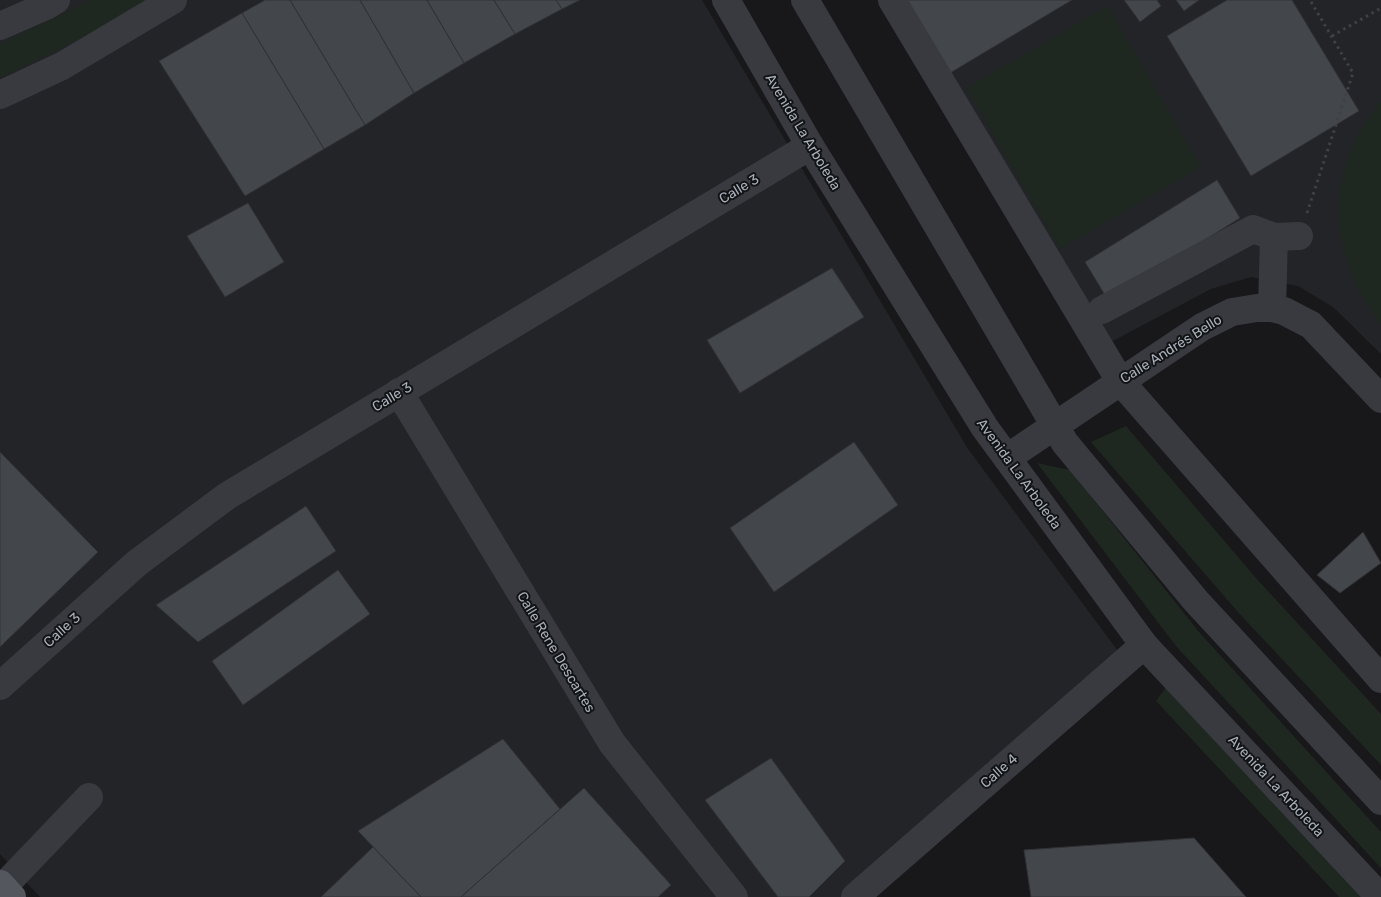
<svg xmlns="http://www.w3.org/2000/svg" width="1381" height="897" viewBox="0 0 1381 897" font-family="Rubik,sans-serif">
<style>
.built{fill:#232427}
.green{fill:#1f2820}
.building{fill:#43464a;stroke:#313236}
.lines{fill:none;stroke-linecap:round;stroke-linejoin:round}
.path{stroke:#3e4146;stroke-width:3;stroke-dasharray:2.5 4;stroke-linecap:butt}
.minor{stroke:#383a3f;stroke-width:28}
.major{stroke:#54575e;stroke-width:28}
.labels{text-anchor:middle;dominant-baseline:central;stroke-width:4;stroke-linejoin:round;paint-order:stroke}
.street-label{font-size:14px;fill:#a9b0ba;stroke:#121315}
</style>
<rect width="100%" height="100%" fill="#18181a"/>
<!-- built -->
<g class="built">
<polygon points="0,0 702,0 968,449 1118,651 847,897 40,897 0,854"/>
<polygon points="907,0 1381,0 1381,354 1333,307 1298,286 1251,277 1211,289 1111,342"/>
</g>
<!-- green -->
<g class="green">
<polygon points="91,0 147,0 101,29 0,78 0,44"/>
<polygon points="1108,6 1201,167 1060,249 967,88"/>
<path d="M1381,101V325C1327,249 1323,176 1381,101Z"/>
<polygon points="1126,426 1256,578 1381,714 1381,765 1237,611 1091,442"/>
<polygon points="1037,463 1070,470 1199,632 1381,832 1381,868 1176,646"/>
<polygon points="1167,686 1365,897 1339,897 1156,701"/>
</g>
<!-- building -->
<g class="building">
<polygon points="265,0 290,0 365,125 324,149 242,13"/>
<polygon points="290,0 360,0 414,93 365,125"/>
<polygon points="360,0 427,0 464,63 414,93"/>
<polygon points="427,0 494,0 515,34 464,63"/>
<polygon points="494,0 556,0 562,9 515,34"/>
<polygon points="556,0 580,0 562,9"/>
<polygon points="906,0 1072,0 950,73"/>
<polygon points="1124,0 1157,0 1161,6 1140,22"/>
<polygon points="1176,0 1199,0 1184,11"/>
<polygon points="1227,0 1292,0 1359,111 1251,176 1167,36"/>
<polygon points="242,13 324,149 245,196 159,61"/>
<polygon points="1217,180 1240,218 1108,300 1085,262"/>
<polygon points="248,203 284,262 225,297 187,236"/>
<polygon points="832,268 864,317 740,393 707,340"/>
<polygon points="854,442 898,505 774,592 730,528"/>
<polygon points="0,452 98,552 0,647"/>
<polygon points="306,506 336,551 198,642 156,605"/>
<polygon points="1363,532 1381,563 1340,593 1317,575"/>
<polygon points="338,570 370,614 243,705 212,661"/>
<polygon points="503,739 560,809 461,897 421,897 358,831"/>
<polygon points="771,758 845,861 809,897 778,897 705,800"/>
<polygon points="584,788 671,885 658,897 461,897"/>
<polygon points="1194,838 1246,897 1031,897 1024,850"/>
<polygon points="373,847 421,897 321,897"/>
</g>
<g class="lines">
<!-- path -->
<g class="path">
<polyline points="1332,36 1381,8"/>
<polyline points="1307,213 1353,73 1310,0"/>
</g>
<!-- minor -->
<g class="minor">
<polyline points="726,0 810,146 985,428 1007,458 1144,645 1380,897"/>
<polyline points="805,0 1065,443 1196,601 1381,801"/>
<polyline points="892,0 1120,381 1381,679"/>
<polyline points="0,26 46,6 56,0"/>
<polyline points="0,95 62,66 173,0"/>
<polyline points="1272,308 1274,237"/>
<polyline points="1102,310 1253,229 1274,237 1299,236"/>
<polyline points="399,392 612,743 734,897"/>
<polyline points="1007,458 1202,327 1232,312 1257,308 1272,308 1284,311 1311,325 1381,399"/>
<polyline points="0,686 137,563 227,496 810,146"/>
<polyline points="3,887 89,797"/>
<polyline points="855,897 1144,645"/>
</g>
<!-- major -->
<polyline class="major" points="0,884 12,897"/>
</g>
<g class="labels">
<!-- street labels -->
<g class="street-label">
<text transform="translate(803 132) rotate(59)">Avenida La Arboleda</text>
<text transform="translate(739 189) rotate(-31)">Calle 3</text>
<text transform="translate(1171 349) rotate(-32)">Calle Andrés Bello</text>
<text transform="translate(392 397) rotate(-31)">Calle 3</text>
<text transform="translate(1019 474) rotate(54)">Avenida La Arboleda</text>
<text transform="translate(62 630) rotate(-42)">Calle 3</text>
<text transform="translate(556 652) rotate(59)">Calle Rene Descartes</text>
<text transform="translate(999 771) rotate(-41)">Calle 4</text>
<text transform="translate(1276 786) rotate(47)">Avenida La Arboleda</text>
</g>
</g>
</svg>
